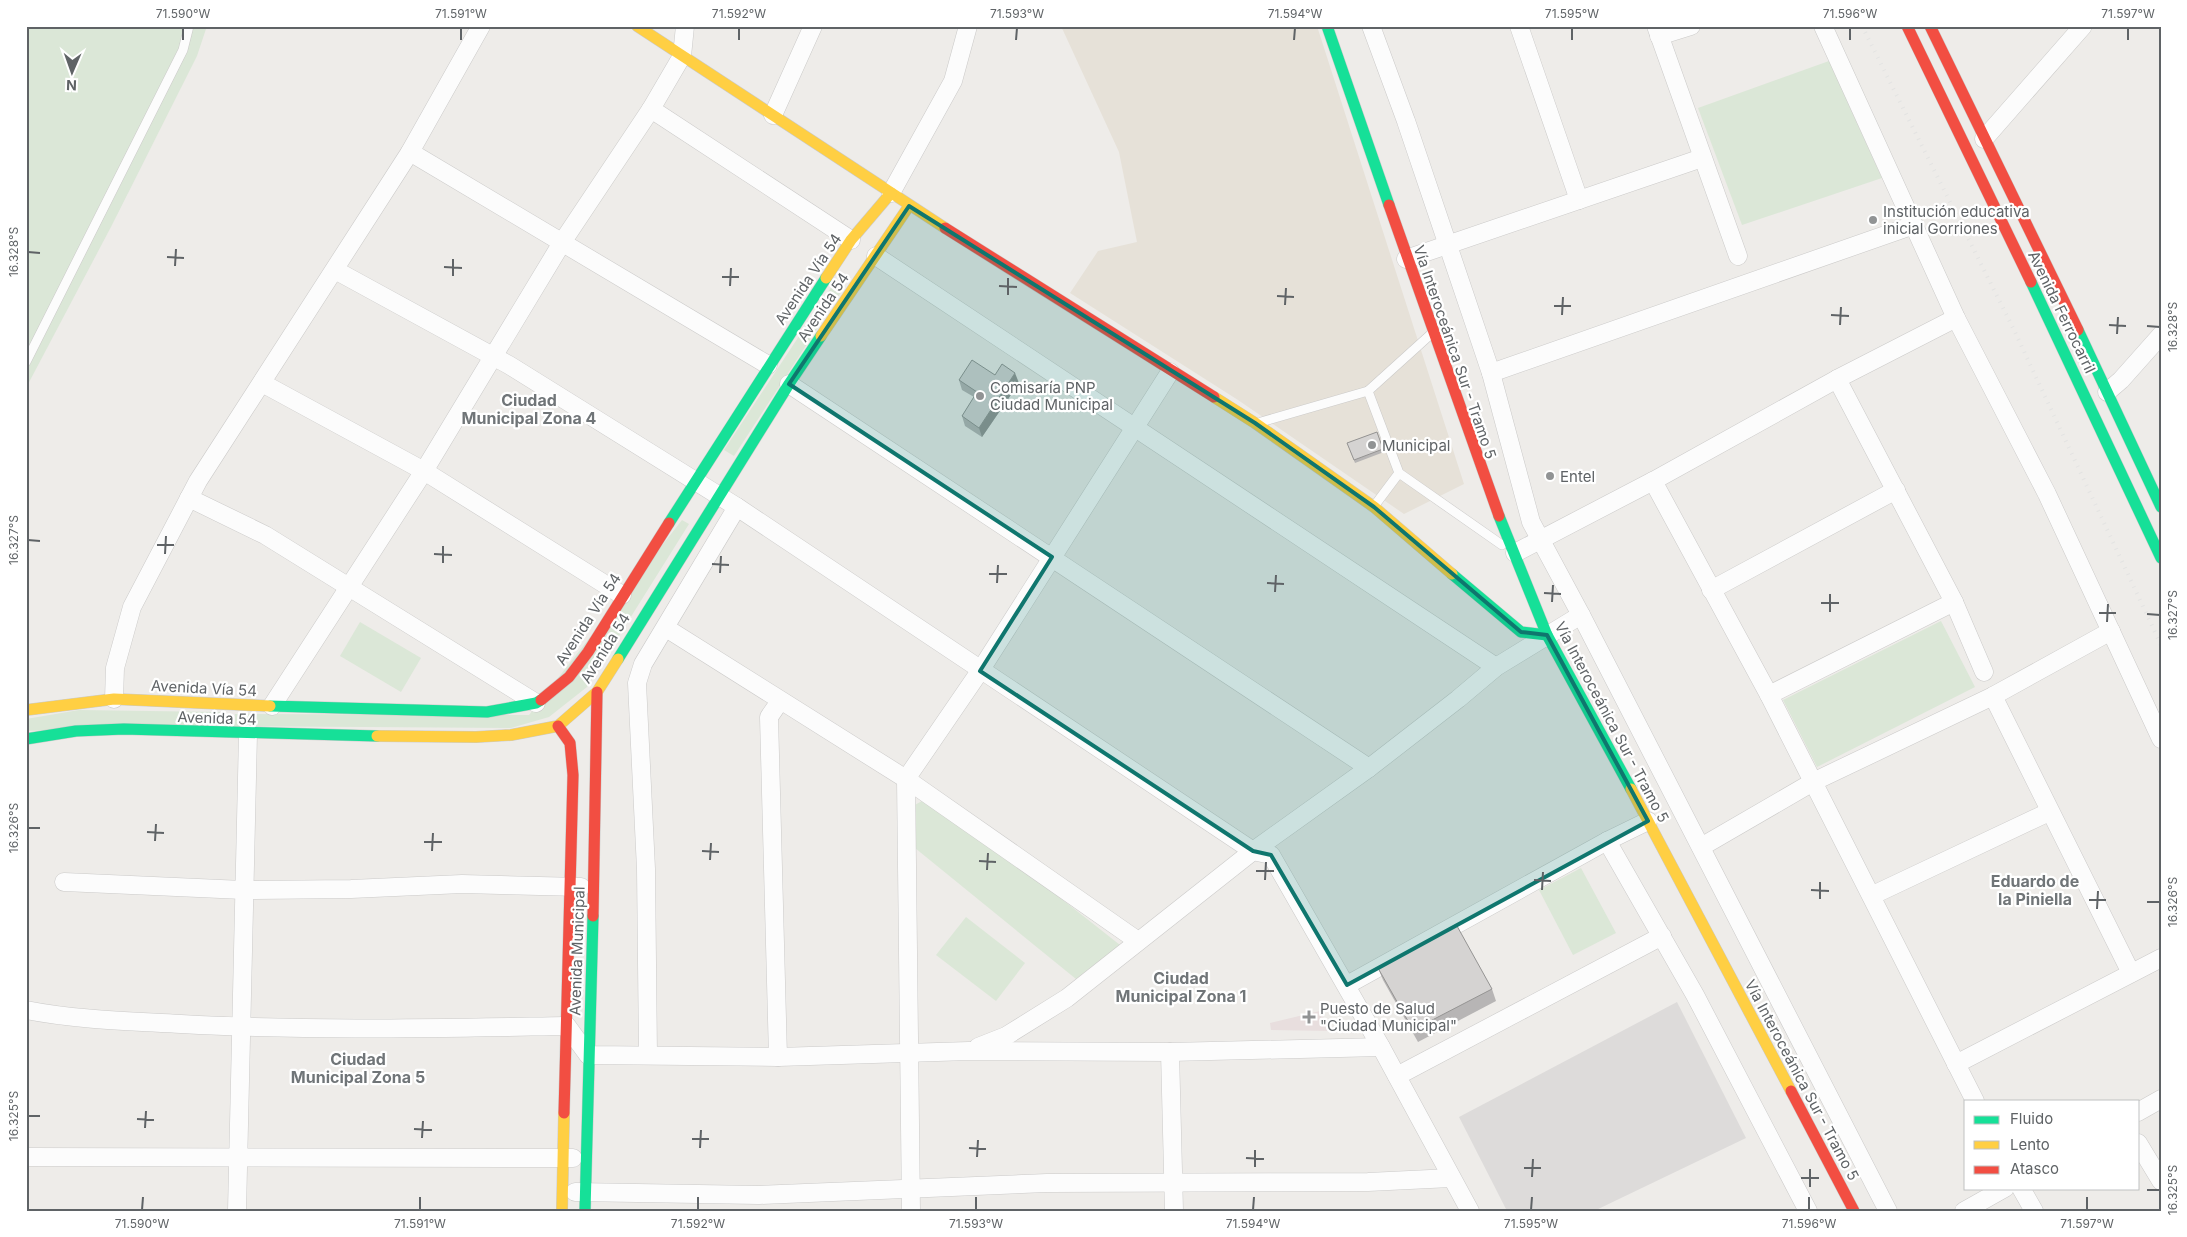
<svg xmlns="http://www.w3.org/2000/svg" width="2187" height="1237" viewBox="0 0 2187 1237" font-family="Inter,sans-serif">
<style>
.commercial{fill:#e6e1d8}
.industrial{fill:#dddbda}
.medical{fill:#e8dede}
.green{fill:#dbe7d7}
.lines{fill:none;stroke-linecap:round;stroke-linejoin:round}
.lane-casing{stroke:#cbcac9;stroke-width:10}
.street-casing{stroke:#cbcac9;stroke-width:19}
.fast-casing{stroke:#cacac9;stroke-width:12}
.slow-casing{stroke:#cacac9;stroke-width:12}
.jam-casing{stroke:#cacac9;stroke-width:12}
.lane{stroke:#fcfcfc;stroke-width:9}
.street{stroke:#fcfcfc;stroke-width:18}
.fast{stroke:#16e098;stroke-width:11}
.slow{stroke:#ffcf43;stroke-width:11}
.jam{stroke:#f24e42;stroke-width:11}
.rail{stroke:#e3e3e2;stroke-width:4;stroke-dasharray:1 6;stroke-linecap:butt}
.wall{fill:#b7b5b5}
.shaded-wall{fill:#959493}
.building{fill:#d5d3d2;stroke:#959493}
.marked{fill:#0f766e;fill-opacity:0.2;stroke:#0f766e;stroke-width:4;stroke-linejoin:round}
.ticks{fill:none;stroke:#5f6366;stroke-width:2}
.poi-dot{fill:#919394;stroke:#fff;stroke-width:2}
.labels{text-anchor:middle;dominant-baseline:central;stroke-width:4.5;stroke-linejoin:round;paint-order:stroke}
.poi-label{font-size:15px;fill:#5f6366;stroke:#fff;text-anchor:start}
.street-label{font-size:15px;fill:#5f6366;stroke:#fff}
.neighbourhood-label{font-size:16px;font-weight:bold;fill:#707578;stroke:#fff}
.neatline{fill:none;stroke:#5f6366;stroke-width:2}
.ticks-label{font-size:12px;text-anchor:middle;fill:#5f6366}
</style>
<rect width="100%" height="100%" fill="#eeece9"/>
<!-- commercial -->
<polygon class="commercial" points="1061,26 1317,26 1464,484 1404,514 1238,400 1070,293 1098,251 1137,242 1119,152"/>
<!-- industrial -->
<polygon class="industrial" points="1677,1002 1746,1138 1594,1211 1507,1211 1459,1117"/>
<!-- medical -->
<polygon class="medical" points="1320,1011 1330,1031 1271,1030 1270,1023"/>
<!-- green -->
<g class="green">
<polygon points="26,26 207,26 197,56 112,225 26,388"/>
<polygon points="1829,61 1882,178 1742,225 1698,108"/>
<polygon points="836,280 845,286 734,456 724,450"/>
<polygon points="682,520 689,524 587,687 549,717 511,728 234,726 235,714 529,715"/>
<polygon points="1941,621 1975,687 1817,767 1783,700"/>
<polygon points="360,622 421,658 401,692 340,656"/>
<polygon points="79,710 220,712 219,725 26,731 26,719"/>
<polygon points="922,801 1049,889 1120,945 1076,979 915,848 913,806"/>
<polygon points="1581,868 1616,933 1573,955 1539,890"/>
<polygon points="966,917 1025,963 996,1001 936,955"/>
</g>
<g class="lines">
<!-- lane casing -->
<g class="lane-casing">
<g id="lane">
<polyline points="1430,335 1368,391 1399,473 1502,545"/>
<polyline points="26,362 183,50 189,26"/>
<polyline points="1261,422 1368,391"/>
<polyline points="1375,505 1399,473"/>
</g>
</g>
<!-- street casing -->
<g class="street-casing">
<g id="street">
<polyline points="1371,26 1406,121 1491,373 1531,522 1581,615 1888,1211"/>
<polyline points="1519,26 1579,200"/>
<polyline points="1656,26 1738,256"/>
<polyline points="1823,26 1956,318 2047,494 2161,739"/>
<polyline points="1659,36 1691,26"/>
<polyline points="651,109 851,240"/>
<polyline points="773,115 813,26"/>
<polyline points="1984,139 2083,26"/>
<polyline points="410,152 768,365"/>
<polyline points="891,193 953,81 968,26"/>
<polyline points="876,256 1496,667"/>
<polyline points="1406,259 1702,158"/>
<polyline points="335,270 509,365 737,507 1253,851 1271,855 1381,1047 1470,1211"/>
<polyline points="1491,373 1914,225"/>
<polyline points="1837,379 1954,602 1984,672"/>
<polyline points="262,383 424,471 622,595"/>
<polyline points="789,384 1369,768"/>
<polyline points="2107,392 2121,380 2161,335"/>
<polyline points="1653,481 1769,695 1975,1101"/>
<polyline points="189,498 265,535 536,703"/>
<polyline points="1515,553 1653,481 1837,379 1956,318"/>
<polyline points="1711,590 1896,490"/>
<polyline points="666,628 906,779 1138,941"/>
<polyline points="1769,695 1954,602"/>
<polyline points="1993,696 2131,973"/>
<polyline points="114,699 115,668 132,607 198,481 410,152 481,26"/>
<polyline points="272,706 424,471 563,241 651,109 682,56 685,26"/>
<polyline points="1607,841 1695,995 1808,1211"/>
<polyline points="1701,847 1813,782 1993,696 2111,631"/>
<polyline points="64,882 243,890 351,889 462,884 581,887"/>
<polyline points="1873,895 2049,812"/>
<polyline points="1347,985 1607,841 1648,821"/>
<path d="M26,1010C77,1020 129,1021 181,1024C310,1031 438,1028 567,1026L588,1055L778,1057L969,1051L1170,1052L1381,1047"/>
<polyline points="978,1047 1006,1036 1067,998 1253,851 1369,768 1458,699 1496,667 1581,615"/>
<polyline points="1170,1052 1174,1211"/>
<polyline points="648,1055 646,869 637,683 643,664 737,507"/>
<polyline points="778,1057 769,717 780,701"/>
<polyline points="1956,1064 2161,958"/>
<polyline points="1397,1076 1662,936"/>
<polyline points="2138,1112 2161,1099"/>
<polyline points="2138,1143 2161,1181"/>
<polyline points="26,1157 573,1158"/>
<polyline points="2021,1188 2034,1211"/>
<polyline points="575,1192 759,1195 1047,1183 1368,1182 1451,1178"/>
<polyline points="237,1211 248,734"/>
<polyline points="911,1211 906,779 980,671 1170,372"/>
<polyline points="1964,1211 2005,1188"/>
</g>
</g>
<!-- fast casing -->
<g class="fast-casing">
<g id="fast">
<polyline points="1327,26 1389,205"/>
<polyline points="2031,282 2161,558"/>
<polyline points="2078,330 2161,507"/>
<polyline points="1499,516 1547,635 1631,789"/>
<polyline points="669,523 826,278"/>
<polyline points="1452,574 1521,632 1547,635"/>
<polyline points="618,659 789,384 821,336"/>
<polyline points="270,706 487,712 536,703 541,700"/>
<polyline points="26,739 76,731 124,729 377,736"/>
<polyline points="585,1211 593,916"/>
</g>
</g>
<!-- slow casing -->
<g class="slow-casing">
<g id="slow">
<polyline points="637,26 945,228"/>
<polyline points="826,278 851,240 891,193"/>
<polyline points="821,336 909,206"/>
<polyline points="1214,397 1255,423 1374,507 1452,574"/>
<polyline points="26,710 114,699 270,706"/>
<polyline points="377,736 476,737 511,735 558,726 597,692 618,659"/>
<polyline points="1631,789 1791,1091"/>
<polyline points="562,1211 564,1113"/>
</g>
</g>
<!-- jam casing -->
<g class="jam-casing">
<g id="jam">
<polyline points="1907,26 2031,282"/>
<polyline points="1930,26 2078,330"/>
<polyline points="1389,205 1499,516"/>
<polyline points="945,228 1214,397"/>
<polyline points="541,700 569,677 588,652 669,523"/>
<polyline points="558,726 570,743 573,775 564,1113"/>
<polyline points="593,916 597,692"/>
<polyline points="1791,1091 1854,1211"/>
</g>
</g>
<!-- lane -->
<use href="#lane" class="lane"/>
<!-- street -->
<use href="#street" class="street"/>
<!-- fast -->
<use href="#fast" class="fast"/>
<!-- slow -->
<use href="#slow" class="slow"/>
<!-- jam -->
<use href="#jam" class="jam"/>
<!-- rail -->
<polyline class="rail" points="1862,26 2014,330 2161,645"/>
</g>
<!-- wall -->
<g class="wall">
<polygon points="995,375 1019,383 982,437 965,426 962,416 974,397 962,390 959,380"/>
<polygon points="1377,432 1384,452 1355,463 1347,443"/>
<polygon points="1378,968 1492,989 1496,1001 1418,1042 1383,980"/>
</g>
<!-- shaded-wall -->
<polygon class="shaded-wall" points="1015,373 1019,383 982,437 979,428"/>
<!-- building -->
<g class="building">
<polygon points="972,360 995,375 1002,364 1015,373 979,428 962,416 977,392 959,380"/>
<polygon points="1377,432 1383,449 1354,460 1347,443"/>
<polygon points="1457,926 1492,989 1413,1030 1378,968"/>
</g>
<!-- marked area -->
<path class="marked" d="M909,206L1255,423L1374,507L1521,632L1547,635L1648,821L1347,985L1271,855L1253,851L980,671L1052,557L789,384Z"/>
<!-- ticks -->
<path class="ticks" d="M183,40V28M461,40V28M739,40V28M1016,40L1017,28M1294,40L1295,28M1572,40V28M1850,40V28M2128,40V28M28,252L40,253M167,257L184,258M175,266L176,249M444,267L462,268M453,276V259M722,277H739M730,286L731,268M999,286L1017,287M1008,295V278M1277,296L1294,297M1285,305L1286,288M1554,306H1571M1562,315L1563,297M1831,315L1849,316M1840,325L1841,307M2109,325L2126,326M2147,326L2160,327M2117,334L2118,317M28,540L40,541M157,545H174M165,554L166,536M434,554L452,555M443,563V546M712,564L729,565M720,573L721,556M989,574H1007M997,583L998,565M1267,583L1284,584M1275,592L1276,575M1544,593L1561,594M1552,602L1553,585M1821,603H1839M1830,612V594M2099,613H2116M2147,614L2160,615M2107,622L2108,604M28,828H40M147,832L164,833M155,841L156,824M424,842H442M432,851L433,833M702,851L719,852M710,860L711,843M979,861L996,862M987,870L988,853M1256,871H1274M1265,880L1266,862M1534,880L1551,881M1542,890L1543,872M1811,890L1829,891M1820,899V882M2089,900H2106M2147,902H2160M2097,909L2098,891M28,1116H40M137,1119L154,1120M145,1128L146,1111M414,1129L432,1130M422,1138L423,1121M692,1139H709M700,1148L701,1130M969,1148L986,1149M977,1157L978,1140M1246,1158L1264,1159M1255,1167V1150M1524,1168H1541M1532,1177L1533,1159M1801,1178H1819M1810,1187V1169M2147,1190H2160M142,1210L143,1197M420,1210V1197M698,1210V1197M976,1210V1197M1253,1210L1254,1197M1531,1210L1532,1197M1809,1210V1197M2087,1210V1197"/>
<!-- markers -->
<g class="poi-dot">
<circle cx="1873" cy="220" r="5"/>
<circle cx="980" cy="396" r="5"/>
<circle cx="1372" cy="445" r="5"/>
<circle cx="1550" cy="476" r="5"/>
<path d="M1306.5 1009.5h5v5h5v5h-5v5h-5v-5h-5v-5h5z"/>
</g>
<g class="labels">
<!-- poi labels -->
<g class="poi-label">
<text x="1883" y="211">Institución educativa<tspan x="1883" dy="17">inicial Gorriones</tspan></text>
<text x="990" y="387">Comisaría PNP<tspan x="990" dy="17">Ciudad Municipal</tspan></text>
<text x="1382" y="445">Municipal</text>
<text x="1560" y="476">Entel</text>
<text x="1320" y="1008">Puesto de Salud<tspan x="1320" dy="17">"Ciudad Municipal"</tspan></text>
</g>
<!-- street labels -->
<g class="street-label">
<text transform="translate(808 279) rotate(-56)">Avenida Vía 54</text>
<text transform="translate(823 307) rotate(-56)">Avenida 54</text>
<text transform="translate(2062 312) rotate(64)">Avenida Ferrocarril</text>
<text transform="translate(1455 352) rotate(71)">Vía Interoceánica Sur - Tramo 5</text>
<text transform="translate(588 619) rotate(-57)">Avenida Vía 54</text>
<text transform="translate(605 648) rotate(-58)">Avenida 54</text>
<text transform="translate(204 688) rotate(3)">Avenida Vía 54</text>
<text transform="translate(217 718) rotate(2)">Avenida 54</text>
<text transform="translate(1612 722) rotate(62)">Vía Interoceánica Sur - Tramo 5</text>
<text transform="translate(577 951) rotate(-88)">Avenida Municipal</text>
<text transform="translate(1802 1080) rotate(62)">Vía Interoceánica Sur - Tramo 5</text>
</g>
<!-- neighbourhood labels -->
<g class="neighbourhood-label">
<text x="529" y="400">Ciudad<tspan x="529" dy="18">Municipal Zona 4</tspan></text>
<text x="2035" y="881">Eduardo de<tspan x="2035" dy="18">la Piniella</tspan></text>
<text x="1181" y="978">Ciudad<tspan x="1181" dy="18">Municipal Zona 1</tspan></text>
<text x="358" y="1059">Ciudad<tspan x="358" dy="18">Municipal Zona 5</tspan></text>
</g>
</g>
<!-- border -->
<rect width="2187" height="1237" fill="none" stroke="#ffffff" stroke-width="55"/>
<!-- legend -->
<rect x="1964" y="1100" width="175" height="90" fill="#ffffff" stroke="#bfc1c2"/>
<rect x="1974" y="1116" width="25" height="8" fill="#16e098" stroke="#bfc1c2"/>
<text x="2010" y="1124" font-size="15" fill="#5f6366">Fluido</text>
<rect x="1974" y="1141" width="25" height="8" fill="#ffcf43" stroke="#bfc1c2"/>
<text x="2010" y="1150" font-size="15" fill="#5f6366">Lento</text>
<rect x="1974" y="1166" width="25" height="8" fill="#f24e42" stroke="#bfc1c2"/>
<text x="2010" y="1174" font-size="15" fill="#5f6366">Atasco</text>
<!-- north arrow -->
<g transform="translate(72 72) rotate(182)" stroke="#ffffff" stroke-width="4" paint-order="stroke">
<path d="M0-4L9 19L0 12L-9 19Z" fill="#5f6366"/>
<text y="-8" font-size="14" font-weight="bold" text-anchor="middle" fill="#5f6366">N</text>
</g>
<rect x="28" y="28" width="2132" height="1182" class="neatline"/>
<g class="ticks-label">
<text x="183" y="18">71.590°W</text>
<text x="461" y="18">71.591°W</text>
<text x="739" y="18">71.592°W</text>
<text x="1017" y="18">71.593°W</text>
<text x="1295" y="18">71.594°W</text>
<text x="1572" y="18">71.595°W</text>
<text x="1850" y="18">71.596°W</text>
<text x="2128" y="18">71.597°W</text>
<text transform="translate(14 252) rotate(-90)" y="4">16.328°S</text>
<text transform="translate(2173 327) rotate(-90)" y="4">16.328°S</text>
<text transform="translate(14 540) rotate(-90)" y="4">16.327°S</text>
<text transform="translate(2173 615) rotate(-90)" y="4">16.327°S</text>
<text transform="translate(14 828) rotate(-90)" y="4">16.326°S</text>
<text transform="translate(2173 902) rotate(-90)" y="4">16.326°S</text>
<text transform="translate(14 1116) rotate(-90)" y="4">16.325°S</text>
<text transform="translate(2173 1190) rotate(-90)" y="4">16.325°S</text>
<text x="142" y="1228">71.590°W</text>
<text x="420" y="1228">71.591°W</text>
<text x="698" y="1228">71.592°W</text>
<text x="976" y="1228">71.593°W</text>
<text x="1253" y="1228">71.594°W</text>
<text x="1531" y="1228">71.595°W</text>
<text x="1809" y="1228">71.596°W</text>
<text x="2087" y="1228">71.597°W</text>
</g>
</svg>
